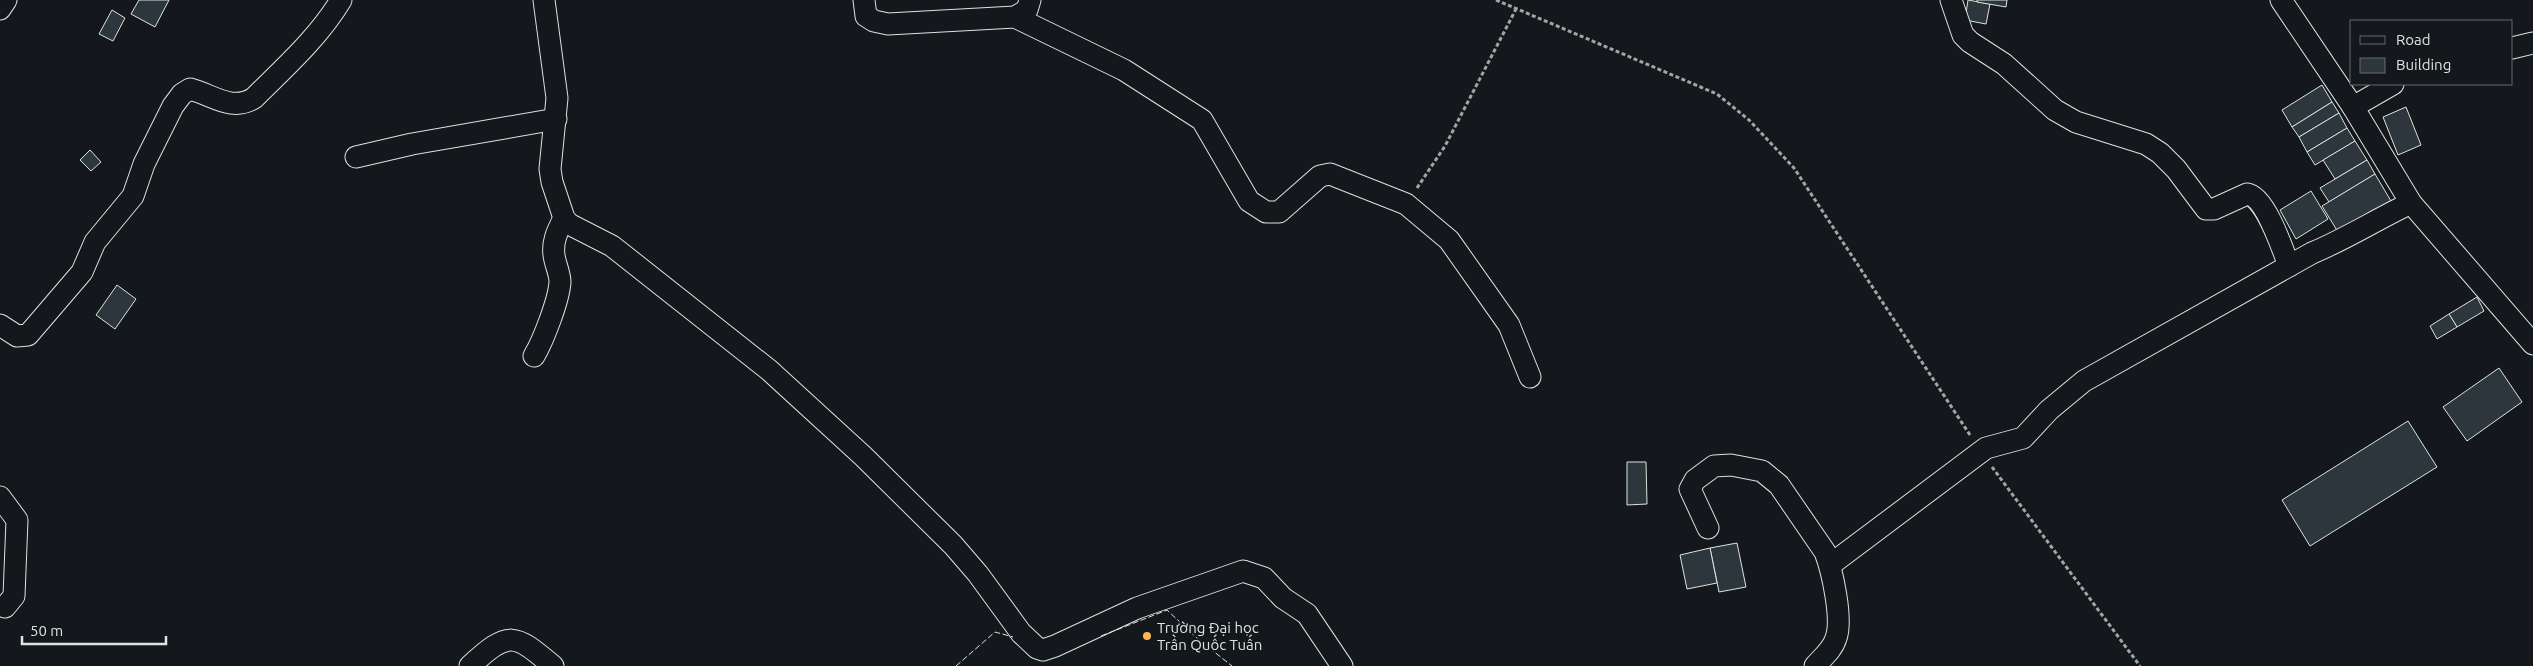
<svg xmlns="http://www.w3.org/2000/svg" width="2533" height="666" viewBox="0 0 2533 666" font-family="Ubuntu,sans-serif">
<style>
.building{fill:#2c363c;stroke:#d8e6dc}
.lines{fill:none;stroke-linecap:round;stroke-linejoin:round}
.minor-casing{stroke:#d8e6dc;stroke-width:23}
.path{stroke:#9da8a2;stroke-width:3;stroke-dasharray:4 2.5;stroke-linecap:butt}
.minor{stroke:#14181c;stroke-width:21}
.fence{stroke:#d8e6dc;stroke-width:1;stroke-dasharray:6 2.5;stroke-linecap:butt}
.poi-dot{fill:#ffb74d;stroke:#14181c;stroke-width:2}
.labels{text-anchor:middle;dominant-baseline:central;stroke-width:4;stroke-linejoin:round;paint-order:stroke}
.poi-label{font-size:15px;fill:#d8e6dc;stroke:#14181c;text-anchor:start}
</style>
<rect width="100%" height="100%" fill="#14181c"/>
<!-- building -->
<g class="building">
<polygon points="139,0 169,0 155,27 131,14"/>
<polygon points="1968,0 1990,4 1986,24 1965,20"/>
<polygon points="1977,0 2007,0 2006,7 1977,2"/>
<polygon points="112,10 125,18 113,41 99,34"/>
<polygon points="2322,85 2332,102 2292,127 2282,110"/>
<polygon points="2332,102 2339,113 2299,137 2292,127"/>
<polygon points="2406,107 2421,145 2398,155 2383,117"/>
<polygon points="2339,113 2347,128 2307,152 2299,137"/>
<polygon points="2347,128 2355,141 2315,165 2307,152"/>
<polygon points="2355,141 2367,160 2335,179 2323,160"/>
<polygon points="90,150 101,162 91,171 80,160"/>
<polygon points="2367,160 2375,174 2329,202 2320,188"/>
<polygon points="2375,174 2391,201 2338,232 2322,206"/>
<polygon points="2311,191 2328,219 2296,239 2280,210"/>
<polygon points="117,285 136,299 115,329 96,315"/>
<polygon points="2477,297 2484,311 2457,327 2449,314"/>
<polygon points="2449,314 2457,327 2437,339 2430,326"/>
<polygon points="2499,368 2522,402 2467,441 2443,407"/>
<polygon points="2408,421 2437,467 2310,546 2282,500"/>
<polygon points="1627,462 1646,462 1647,504 1627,505"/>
<polygon points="1737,543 1746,587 1719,592 1710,548"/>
<polygon points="1710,548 1717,583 1687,589 1680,555"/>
</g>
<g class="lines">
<!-- minor casing -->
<g class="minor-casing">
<g id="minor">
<polyline points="544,0 557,98 550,169 552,182 564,218 569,224 612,246 769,370 863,456 953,545 978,574 1021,633 1037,648 1043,650 1055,646 1137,608 1243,571 1264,578 1283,598 1307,614 1342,666"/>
<polyline points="864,0 866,16 874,21 888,24 1015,17 1027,10 1030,0"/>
<path d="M1951,0L1963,35L1970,42L2004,64L2055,110L2076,122L2146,144L2160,153L2176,169L2206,209H2214L2247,194C2265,196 2283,250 2289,266"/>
<polyline points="2281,0 2353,107"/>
<polyline points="0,9 6,0"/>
<polyline points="1015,17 1124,70 1202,120 1249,201 1266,212 1279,212 1320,176 1330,174 1406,204 1449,240 1509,325 1530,377"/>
<polyline points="2512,48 2533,43"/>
<polyline points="2393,84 2353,107 2411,203 2533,344"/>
<polyline points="356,157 412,144 556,119"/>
<path d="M0,325L17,336L28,335L82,272L95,242L133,196L144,164L173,106L182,94L190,89C213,95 232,112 254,98C285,67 318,38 341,0"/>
<path d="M534,356C543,341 559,300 560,282C560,273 555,264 554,255C552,241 558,230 564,218"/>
<polyline points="0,497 17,520 14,596 5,607"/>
<path d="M1708,528L1690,489L1695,480L1714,466L1731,465L1762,471L1779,485L1825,552C1832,570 1843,619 1836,638C1833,649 1823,657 1815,666"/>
<path d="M1830,565L1986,448L2023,438L2049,410L2084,381L2312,253C2346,239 2377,219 2411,203"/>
<path d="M470,666C509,630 514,633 553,666"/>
</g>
</g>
<!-- path -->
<g class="path">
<polyline points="1496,0 1717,94 1749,120 1794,168 1970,435"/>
<polyline points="1417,188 1445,146 1516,9"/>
<polyline points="1992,467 2140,666"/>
</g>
<!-- minor -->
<use href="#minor" class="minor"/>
<!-- fence -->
<g class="fence">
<polyline points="1101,636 1167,610 1198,639 1232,666"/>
<polyline points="956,666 995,632 1013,637"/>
</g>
</g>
<!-- markers -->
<circle class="poi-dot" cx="1147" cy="636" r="5"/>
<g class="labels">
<!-- poi labels -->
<g class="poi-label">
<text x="1157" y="627">Trường Đại học<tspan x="1157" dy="17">Trần Quốc Tuấn</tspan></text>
</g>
</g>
<!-- legend -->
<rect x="2350" y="20" width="162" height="65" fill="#14181c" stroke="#626a69"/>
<rect x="2360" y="36" width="25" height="8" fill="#14181c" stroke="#626a69"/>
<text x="2396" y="45" font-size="15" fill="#d8e6dc">Road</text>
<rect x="2360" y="58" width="25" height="15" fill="#2c363c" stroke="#626a69"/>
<text x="2396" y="70" font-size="15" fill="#d8e6dc">Building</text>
<!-- scale -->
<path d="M22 636v8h144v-8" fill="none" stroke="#d8e6dc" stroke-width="2.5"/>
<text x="30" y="636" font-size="15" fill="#d8e6dc" stroke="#14181c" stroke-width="4" paint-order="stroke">50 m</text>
</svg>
